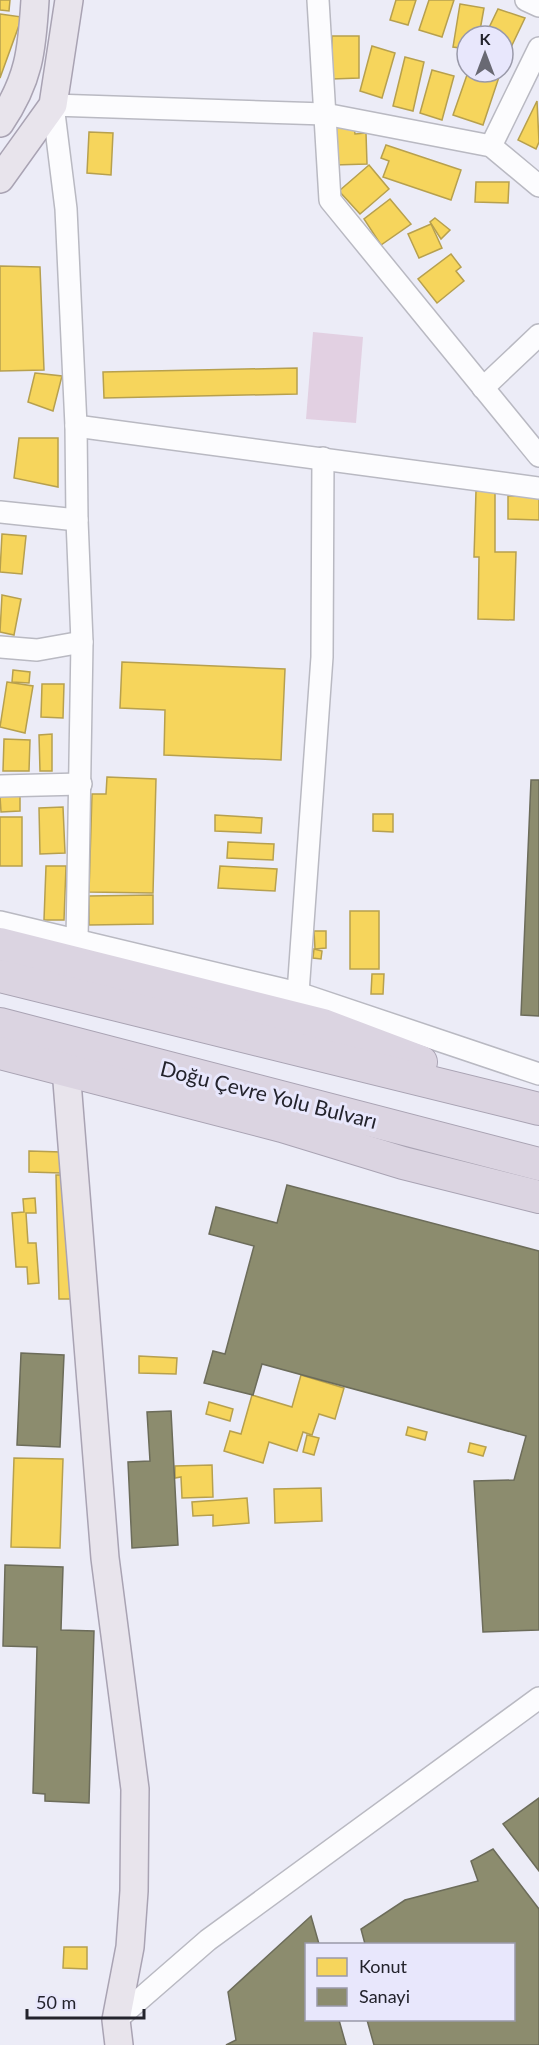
<svg xmlns="http://www.w3.org/2000/svg" width="539" height="2045" viewBox="0 0 539 2045" font-family="Lato,sans-serif">
<style>
.green{fill:#e2d0e2}
.homes{fill:#f6d55c;stroke:#b7a04e;stroke-width:1.5}
.industry{fill:#8c8c6e;stroke:#6c6c5a;stroke-width:1.5}
.lines{fill:none;stroke-linecap:round;stroke-linejoin:round}
.minor-casing{stroke:#b9b9c2;stroke-width:24}
.major-casing{stroke:#a9a3b3;stroke-width:30}
.highway-casing{stroke:#a9a3b3;stroke-width:34}
.minor{stroke:#fcfcfe;stroke-width:21}
.major{stroke:#e8e4ec;stroke-width:27}
.highway{stroke:#dbd4e1;stroke-width:32}
.labels{text-anchor:middle;dominant-baseline:central;stroke-width:6;stroke-linejoin:round;paint-order:stroke}
.street-label{font-size:21px;fill:#23232c;stroke:#e8e7fc}
</style>
<rect width="100%" height="100%" fill="#ececf7"/>
<!-- green -->
<polygon class="green" points="313,332 363,337 356,423 306,419"/>
<!-- homes -->
<g class="homes">
<polygon points="0,0 10,0 9,11 0,10"/>
<polygon points="396,0 416,0 408,25 390,20"/>
<polygon points="429,0 454,0 442,37 419,30"/>
<polygon points="460,4 484,8 479,36 467,36 467,49 453,47"/>
<polygon points="498,9 525,18 503,64 503,36 485,36"/>
<polygon points="0,14 22,17 0,78"/>
<polygon points="332,36 359,36 359,78 332,79"/>
<polygon points="372,46 395,53 382,98 360,91"/>
<polygon points="405,57 424,62 413,111 393,106"/>
<polygon points="432,70 454,76 442,120 420,113"/>
<polygon points="468,72 484,72 499,77 483,125 453,115"/>
<polygon points="537,101 539,142 536,149 518,140"/>
<polygon points="354,126 355,134 366,133 367,164 334,165 333,127"/>
<polygon points="89,132 113,133 111,175 87,173"/>
<polygon points="386,145 461,170 451,200 383,177 389,161 381,158"/>
<polygon points="369,165 389,189 360,214 339,191"/>
<polygon points="476,182 509,182 508,203 475,202"/>
<polygon points="390,199 411,224 381,245 364,219"/>
<polygon points="435,218 450,230 441,239 430,222"/>
<polygon points="431,224 442,248 419,258 408,234"/>
<polygon points="451,254 461,267 456,271 464,281 437,303 418,279"/>
<polygon points="0,266 40,267 44,370 0,371"/>
<polygon points="297,368 297,394 104,398 103,372"/>
<polygon points="35,373 62,376 53,411 28,402"/>
<polygon points="19,438 58,438 58,487 14,478"/>
<polygon points="476,491 495,491 495,552 516,552 514,620 478,619 479,557 474,557"/>
<polygon points="508,496 539,496 539,520 508,519"/>
<polygon points="2,534 26,536 22,574 0,572"/>
<polygon points="2,595 21,599 14,635 0,632"/>
<polygon points="122,662 285,669 281,760 164,755 165,710 120,708"/>
<polygon points="13,670 30,672 29,683 12,682"/>
<polygon points="7,682 33,686 25,733 0,727"/>
<polygon points="42,684 64,684 63,718 41,717"/>
<polygon points="52,734 52,771 40,771 39,735"/>
<polygon points="4,739 30,740 29,771 3,771"/>
<polygon points="107,777 156,779 153,893 89,892 92,794 106,794"/>
<polygon points="20,795 20,811 1,812 0,796"/>
<polygon points="63,807 65,853 40,854 39,808"/>
<polygon points="373,814 393,814 393,832 373,831"/>
<polygon points="215,815 262,818 261,833 215,831"/>
<rect x="0" y="817" width="22" height="49"/>
<polygon points="228,842 274,844 273,860 227,858"/>
<polygon points="46,866 66,866 64,920 44,920"/>
<polygon points="220,866 277,869 275,891 218,888"/>
<polygon points="153,895 153,924 89,925 89,896"/>
<rect x="350" y="911" width="29" height="58"/>
<polygon points="314,931 326,931 326,948 315,949"/>
<polygon points="314,949 322,951 321,959 313,958"/>
<polygon points="372,974 384,974 383,994 371,994"/>
<polygon points="29,1151 61,1152 61,1173 29,1172"/>
<polygon points="56,1175 68,1175 72,1299 59,1299"/>
<polygon points="35,1198 36,1213 26,1213 28,1243 36,1243 39,1283 28,1284 27,1267 16,1267 12,1213 24,1212 23,1199"/>
<polygon points="139,1356 177,1358 176,1374 139,1373"/>
<polygon points="301,1375 344,1388 335,1419 319,1414 312,1435 303,1432 297,1451 269,1442 263,1463 224,1451 230,1431 241,1434 252,1395 292,1407"/>
<polygon points="209,1402 233,1409 230,1421 206,1414"/>
<polygon points="408,1427 427,1432 425,1440 406,1435"/>
<polygon points="307,1435 319,1438 314,1455 303,1452"/>
<polygon points="470,1443 486,1447 483,1456 468,1452"/>
<polygon points="14,1458 63,1459 60,1548 11,1547"/>
<polygon points="212,1465 213,1497 182,1498 181,1477 175,1478 175,1466"/>
<polygon points="321,1488 322,1521 275,1523 274,1489"/>
<polygon points="247,1498 249,1523 213,1526 213,1515 193,1516 192,1502"/>
<polygon points="64,1947 87,1947 87,1969 63,1968"/>
</g>
<!-- industry -->
<g class="industry">
<polygon points="531,780 539,780 539,1016 521,1015"/>
<polygon points="287,1185 539,1251 539,1630 483,1632 474,1481 514,1480 526,1436 262,1364 253,1395 204,1383 213,1351 225,1354 254,1246 209,1234 216,1207 277,1223"/>
<polygon points="21,1353 64,1355 60,1447 17,1445"/>
<polygon points="171,1411 178,1545 132,1548 128,1462 150,1461 147,1412"/>
<polygon points="5,1565 63,1567 61,1630 94,1631 89,1803 45,1801 45,1794 33,1793 37,1647 3,1646"/>
<polygon points="539,1798 539,1871 503,1824"/>
<polygon points="493,1849 539,1909 539,2045 374,2045 367,2020 514,2020 514,1944 365,1944 361,1929 405,1900 478,1881 471,1861"/>
<polygon points="311,1916 319,1944 306,1944 306,2020 339,2020 346,2045 226,2045 236,2040 228,1992"/>
</g>
<g class="lines">
<!-- minor casing -->
<g class="minor-casing">
<g id="minor">
<polyline points="318,0 330,200 539,456"/>
<polyline points="526,0 539,6"/>
<polyline points="491,146 539,48"/>
<polyline points="483,388 539,335"/>
<polyline points="76,426 539,488"/>
<polyline points="0,512 77,520"/>
<polyline points="0,647 37,650 82,642"/>
<polyline points="0,786 81,784"/>
<polyline points="0,922 298,993 539,1074"/>
<polyline points="77,940 82,642 77,520 76,426 66,209 53,105 325,114 491,146 539,186"/>
<polyline points="298,993 322,657 323,458"/>
<polyline points="116,2020 208,1940 539,1698"/>
</g>
</g>
<!-- major casing -->
<g class="major-casing">
<g id="major">
<path d="M0,123C29,80 32,51 35,0"/>
<polyline points="0,179 53,105 69,0"/>
<polyline points="66,1069 105,1558 135,1789 134,1891 130,1947 116,2020 119,2045"/>
</g>
</g>
<!-- highway casing -->
<g class="highway-casing">
<g id="highway">
<polyline points="0,944 323,1025 421,1062"/>
<polyline points="0,976 539,1109"/>
<polyline points="0,1024 539,1164"/>
<polyline points="0,1053 282,1126 403,1163 539,1197"/>
</g>
</g>
<!-- minor -->
<use href="#minor" class="minor"/>
<!-- major -->
<use href="#major" class="major"/>
<!-- highway -->
<use href="#highway" class="highway"/>
</g>
<g class="labels">
<!-- street labels -->
<g class="street-label">
<text transform="translate(269 1094) rotate(14)">Doğu Çevre Yolu Bulvarı</text>
</g>
</g>
<!-- legend -->
<rect x="305" y="1943" width="210" height="78" fill="#e8e7fc" stroke="#9999a9" stroke-width="1.5"/>
<rect x="317" y="1958" width="30" height="18" fill="#f6d55c" stroke="#9999a9" stroke-width="1.5"/>
<text x="359" y="1973" font-size="18" fill="#23232c">Konut</text>
<rect x="317" y="1988" width="30" height="18" fill="#8c8c6e" stroke="#9999a9" stroke-width="1.5"/>
<text x="359" y="2003" font-size="18" fill="#23232c">Sanayi</text>
<!-- north arrow -->
<g transform="translate(485 54)"><circle r="28" fill="#e8e7fc" stroke="#9999a9" stroke-width="1.5"/>
<path d="M0-4.5L10 22L0 15L-10 22Z" fill="#696973"/>
<text y="-9" font-size="16" font-weight="bold" text-anchor="middle" fill="#23232c">K</text>
</g>
<!-- scale -->
<path d="M27 2009v9h117v-9" fill="none" stroke="#23232c" stroke-width="3"/>
<text x="36" y="2009" font-size="18" fill="#23232c" stroke="#e8e7fc" stroke-width="4.5" paint-order="stroke">50 m</text>
</svg>
